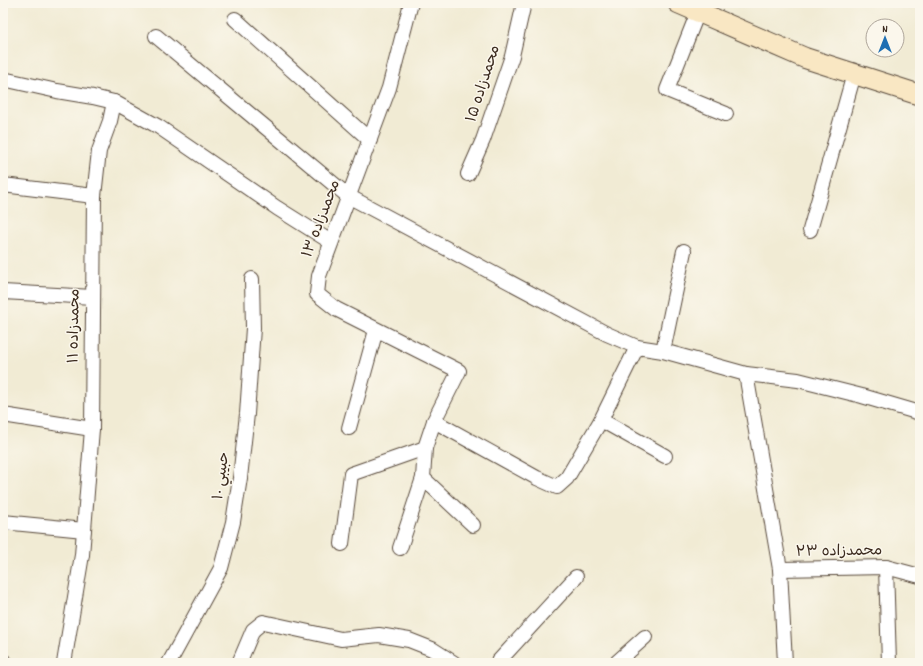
<svg xmlns="http://www.w3.org/2000/svg" width="923" height="666" viewBox="0 0 923 666" font-family="Dekko,'Playpen Sans Arabic',sans-serif">
<style>
.lines{fill:none;stroke-linecap:round;stroke-linejoin:round}
.street-casing{stroke:#564739;stroke-width:16}
.secondary-casing{stroke:#564739;stroke-width:22}
.street{stroke:#fff;stroke-width:14}
.secondary{stroke:#f9e7c3;stroke-width:20}
.labels{text-anchor:middle;dominant-baseline:central;stroke-width:3;stroke-linejoin:round;paint-order:stroke}
.street-label{font-size:15px;fill:#3b2a1e;stroke:#fbf7ec}
</style>
<rect width="100%" height="100%" fill="#fbf7ec"/>
<filter id="ink" filterUnits="userSpaceOnUse"><feTurbulence type="fractalNoise" baseFrequency=".025" numOctaves="2"/><feDisplacementMap in="SourceGraphic" scale="8" xChannelSelector="R" yChannelSelector="G"/><feConvolveMatrix kernelMatrix="1 2 1 2 8 2 1 2 1" color-interpolation-filters="sRGB"/></filter>
<filter id="wash" filterUnits="userSpaceOnUse"><feTurbulence type="fractalNoise" baseFrequency=".012" numOctaves="4" result="noise"/><feDisplacementMap in="SourceGraphic" scale="16" xChannelSelector="R" yChannelSelector="G"/><feGaussianBlur stdDeviation="0.9" result="paint"/><feColorMatrix in="noise" values="0 0 0 0 0 0 0 0 0 0 0 0 0 0 0 0 0 1.4 0 .05"/><feComposite in="paint" operator="in"/></filter>
<g filter="url(#wash)">
<rect width="100%" height="100%" fill="#f1ebd4"/>
</g>
<g filter="url(#ink)">
<g class="lines">
<!-- street casing -->
<g class="street-casing">
<g id="street">
<polyline points="698,12 667,90 726,114"/>
<polyline points="235,19 370,140"/>
<polyline points="156,36 348,196 607,334 637,347 601,420 567,478 557,487 537,478 434,421"/>
<polyline points="3,79 57,91 93,97 114,102 110,121 99,151 94,196 92,429 82,555 64,663"/>
<polyline points="114,102 159,127 277,208 331,242"/>
<polyline points="468,174 483,140 512,56 524,3"/>
<polyline points="3,185 94,196"/>
<polyline points="810,230 854,74"/>
<polyline points="3,292 93,297"/>
<polyline points="637,347 663,351 746,374 780,569 785,663"/>
<polyline points="663,351 684,251"/>
<polyline points="746,374 798,380 862,396 920,413"/>
<polyline points="3,415 92,429"/>
<polyline points="601,420 665,456"/>
<polyline points="349,428 376,330"/>
<polyline points="423,478 473,525"/>
<polyline points="3,522 84,530"/>
<polyline points="342,544 351,474 425,448"/>
<polyline points="400,548 423,478 425,448 434,421 459,371 336,309 317,294 319,276 389,88 411,3"/>
<polyline points="886,567 889,663"/>
<polyline points="780,569 886,567 920,576"/>
<polyline points="3,661 6,663"/>
<polyline points="169,663 221,568 233,522 240,478 247,414 253,328 252,279"/>
<polyline points="239,663 253,630 263,622 341,639 379,635 409,640 432,649 454,663"/>
<polyline points="497,663 576,577"/>
<polyline points="616,663 645,637"/>
</g>
</g>
<!-- secondary casing -->
<g class="secondary-casing">
<polyline id="secondary" points="678,3 805,58 920,95"/>
</g>
<!-- street -->
<use href="#street" class="street"/>
<!-- secondary -->
<use href="#secondary" class="secondary"/>
</g>
</g>
<g class="labels">
<!-- street labels -->
<g class="street-label">
<text transform="translate(484 84) rotate(-72)">محمدزاده ۱۵</text>
<text transform="translate(322 219) rotate(-69)">محمدزاده ۱۳</text>
<text transform="translate(75 326) rotate(-89)">محمدزاده ۱۱</text>
<text transform="translate(222 476) rotate(-82)">حبيبي ١٠</text>
<text transform="translate(839 552) rotate(-1)">محمدزاده ۲۳</text>
</g>
</g>
<!-- margin -->
<rect width="923" height="666" fill="none" stroke="#fbf7ec" stroke-width="16"/>
<!-- north arrow -->
<g transform="translate(885 38)"><circle r="19" fill="#fbf7ec" stroke="#aea59a"/>
<path d="M0-3L7 15L0 10L-7 15Z" fill="#1f6fb2"/>
<text y="-6" font-size="11" font-weight="bold" text-anchor="middle" fill="#3b2a1e">N</text>
</g>
</svg>
